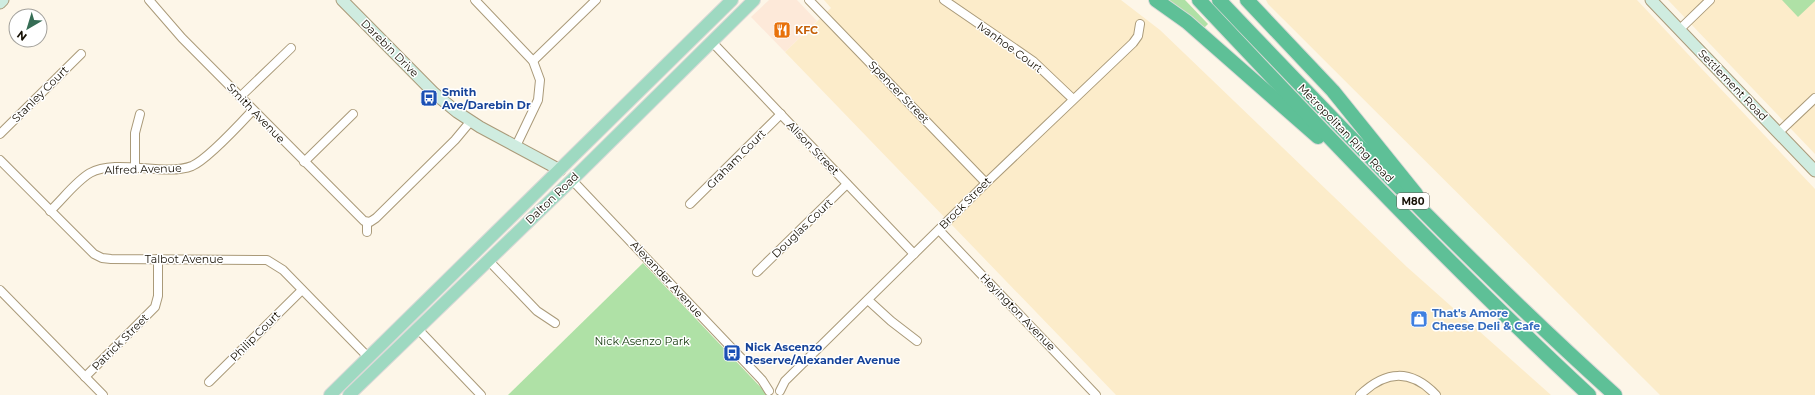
<svg xmlns="http://www.w3.org/2000/svg" width="1815" height="395" viewBox="0 0 1815 395" font-family="Montserrat,sans-serif">
<style>
.commercial{fill:#fde9d9}
.built{fill:#fcecca}
.green{fill:#afe1a6}
.lines{fill:none;stroke-linecap:round;stroke-linejoin:round}
.street-casing{stroke:#aa9a79;stroke-width:10}
.secondary-casing{stroke:#aa9a79;stroke-width:13}
.primary-casing{stroke:#dad9d7;stroke-width:14}
.highway-casing{stroke:#dad9d7;stroke-width:16}
.street{stroke:#fff;stroke-width:8}
.secondary{stroke:#cfece0;stroke-width:11}
.primary{stroke:#9ed9c1;stroke-width:12}
.highway{stroke:#5ec097;stroke-width:14}
.labels{text-anchor:middle;dominant-baseline:central;stroke-width:3;stroke-linejoin:round;paint-order:stroke}
.shield{fill:#fff;stroke:#5d5850;stroke-width:1}
.shield-label{font-size:10px;font-weight:bold;fill:#171105}
.food-label{font-size:11px;font-weight:bold;fill:#c56008;stroke:#fff;text-anchor:start}
.street-label{font-size:11px;fill:#171105;stroke:#fff}
.transit-label{font-size:11px;font-weight:bold;fill:#164399;stroke:#fff;text-anchor:start}
.shop-label{font-size:11px;font-weight:bold;fill:#366cbe;stroke:#fff;text-anchor:start}
.park-label{font-size:11px;fill:#0f3407;stroke:#fff}
</style>
<rect width="100%" height="100%" fill="#fdf6e8"/>
<!-- commercial -->
<polygon class="commercial" points="769,0 797,0 817,21 785,52 751,17"/>
<!-- built -->
<g class="built">
<polygon points="824,0 1121,0 1160,30 1407,267 1551,395 1116,395 785,52 831,8"/>
<polygon points="1266,0 1637,0 1815,189 1815,395 1660,395 1268,4"/>
<polygon points="1668,0 1815,0 1815,154"/>
</g>
<!-- green -->
<g class="green">
<polygon points="1167,0 1185,0 1208,24 1203,29"/>
<polygon points="1782,0 1815,0 1815,1 1798,17"/>
<polygon points="643,263 768,395 508,395"/>
</g>
<g class="lines">
<!-- street casing -->
<g class="street-casing">
<g id="street">
<polyline points="149,0 182,38 364,221 370,222 376,218 455,140 470,122"/>
<polyline points="475,0 533,61 540,80 538,100 516,146"/>
<polyline points="809,0 986,183"/>
<polyline points="944,0 1033,61 1073,99"/>
<polyline points="1680,29 1710,0"/>
<polyline points="712,42 914,254"/>
<polyline points="533,61 596,0"/>
<polyline points="240,97 291,48"/>
<polyline points="1778,133 1815,98"/>
<polyline points="0,134 81,54"/>
<polyline points="0,160 94,254 102,258 111,259 267,260 283,270 368,357"/>
<polyline points="304,162 353,114"/>
<polyline points="135,169 135,133 140,114"/>
<polyline points="572,180 762,380 769,391"/>
<polyline points="690,204 781,114"/>
<path d="M50,211C63,199 75,182 90,173C117,158 164,177 192,166C208,159 240,124 253,110"/>
<polyline points="939,230 1096,395"/>
<polyline points="367,232 367,222"/>
<polyline points="488,260 537,311 555,323"/>
<polyline points="757,272 847,184"/>
<polyline points="0,290 103,395"/>
<polyline points="868,300 891,321 917,341"/>
<polyline points="417,328 481,395"/>
<polyline points="85,377 155,307 158,296 158,259"/>
<polyline points="209,382 302,290"/>
<polyline points="780,391 785,381 986,183 1133,43 1138,36 1140,24"/>
<path d="M1360,395C1386,370 1411,369 1436,395"/>
</g>
</g>
<!-- secondary casing -->
<g class="secondary-casing">
<g id="secondary">
<polyline points="342,0 434,93 457,112 480,127 560,170"/>
<polyline points="1651,0 1815,171"/>
<polyline points="0,3 3,0"/>
</g>
</g>
<!-- primary casing -->
<g class="primary-casing">
<g id="primary">
<polyline points="330,395 732,0"/>
<polyline points="349,395 580,172 754,0"/>
</g>
</g>
<!-- highway casing -->
<g class="highway-casing">
<g id="highway">
<polyline points="1156,0 1187,22 1318,137"/>
<path d="M1199,0C1326,135 1453,269 1589,395"/>
<path d="M1219,0C1348,135 1476,270 1615,395"/>
<polyline points="1247,0 1333,91 1416,194"/>
</g>
</g>
<!-- street -->
<use href="#street" class="street"/>
<!-- secondary -->
<use href="#secondary" class="secondary"/>
<!-- primary -->
<use href="#primary" class="primary"/>
<!-- highway -->
<use href="#highway" class="highway"/>
</g>
<!-- icons -->
<defs>
<g id="restaurant-square" transform="scale(0.9)"><rect x="-9" y="-9" width="18" height="18" rx="4" fill="#e8710a" stroke="#fff"/><path d="M-5-6h1v4h1v-4h1v4h1v-4h1v5L-1.5 .5V6h-2V.5L-5-1ZM5-6V6H3V1.5H1.5Q1.5-4 5-6Z" fill="#fff"/></g>
<g id="bus-square" transform="scale(0.9)"><rect x="-9" y="-9" width="18" height="18" rx="4" fill="#1a4fb4" stroke="#fff"/><path d="M-5-6H5V4H4V6H2V4H-2V6H-4V4H-5ZM-3.5-4V0h7V-4ZM-3.5 1.2v1.5H-2V1.2ZM2 1.2v1.5H3.5V1.2Z" fill="#fff"/></g>
<g id="shop-square" transform="scale(0.9)"><rect x="-9" y="-9" width="18" height="18" rx="4" fill="#3f7fe0" stroke="#fff"/><path d="M-5-2.5h2.3a2.7 3.5 0 0 1 5.4 0H5L5.5 6h-11ZM-1.5-2.5h3a1.5 2.3 0 0 0-3 0Z" fill="#fff"/></g>
</defs>
<g fill-rule="evenodd">
<use href="#restaurant-square" x="782" y="30"/>
<use href="#bus-square" x="429" y="98"/>
<use href="#shop-square" x="1419" y="319"/>
<use href="#bus-square" x="732" y="353"/>
</g>
<g class="labels">
<!-- shield labels -->
<rect class="shield" x="1397" y="193" width="32" height="16" rx="3"/>
<g class="shield-label">
<text x="1413" y="201">M80</text>
</g>
<!-- food labels -->
<g class="food-label">
<text x="795" y="30">KFC</text>
</g>
<!-- street labels -->
<g class="street-label">
<text transform="translate(1010 47) rotate(36)">Ivanhoe Court</text>
<text transform="translate(390 48) rotate(45)">Darebin Drive</text>
<text transform="translate(1733 85) rotate(46)">Settlement Road</text>
<text transform="translate(899 92) rotate(46)">Spencer Street</text>
<text transform="translate(40 94) rotate(-45)">Stanley Court</text>
<text transform="translate(256 113) rotate(46)">Smith Avenue</text>
<text transform="translate(1346 133) rotate(46)">Metropolitan Ring Road</text>
<text transform="translate(813 148) rotate(46)">Alison Street</text>
<text transform="translate(736 159) rotate(-45)">Graham Court</text>
<text transform="translate(143 169) rotate(-2)">Alfred Avenue</text>
<text transform="translate(552 198) rotate(-44)">Dalton Road</text>
<text transform="translate(965 203) rotate(-45)">Brock Street</text>
<text transform="translate(802 228) rotate(-44)">Douglas Court</text>
<text x="184" y="259">Talbot Avenue</text>
<text transform="translate(667 279) rotate(47)">Alexander Avenue</text>
<text transform="translate(1018 312) rotate(46)">Heyington Avenue</text>
<text transform="translate(255 336) rotate(-45)">Philip Court</text>
<text transform="translate(120 342) rotate(-45)">Patrick Street</text>
</g>
<!-- transit labels -->
<g class="transit-label">
<text x="442" y="92">Smith<tspan x="442" dy="13">Ave/Darebin Dr</tspan></text>
<text x="745" y="347">Nick Ascenzo<tspan x="745" dy="13">Reserve/Alexander Avenue</tspan></text>
</g>
<!-- shop labels -->
<g class="shop-label">
<text x="1432" y="313">That's Amore<tspan x="1432" dy="13">Cheese Deli &amp; Cafe</tspan></text>
</g>
<!-- park labels -->
<g class="park-label">
<text x="642" y="341">Nick Asenzo Park</text>
</g>
</g>
<!-- north arrow -->
<g transform="translate(28 28) rotate(218)"><circle r="19" fill="#ffffff" stroke="#a2a09b"/>
<path d="M0-3L7 15L0 10L-7 15Z" fill="#366d55"/>
<text y="-6" font-size="11" font-weight="bold" text-anchor="middle" fill="#171105">N</text>
</g>
</svg>
